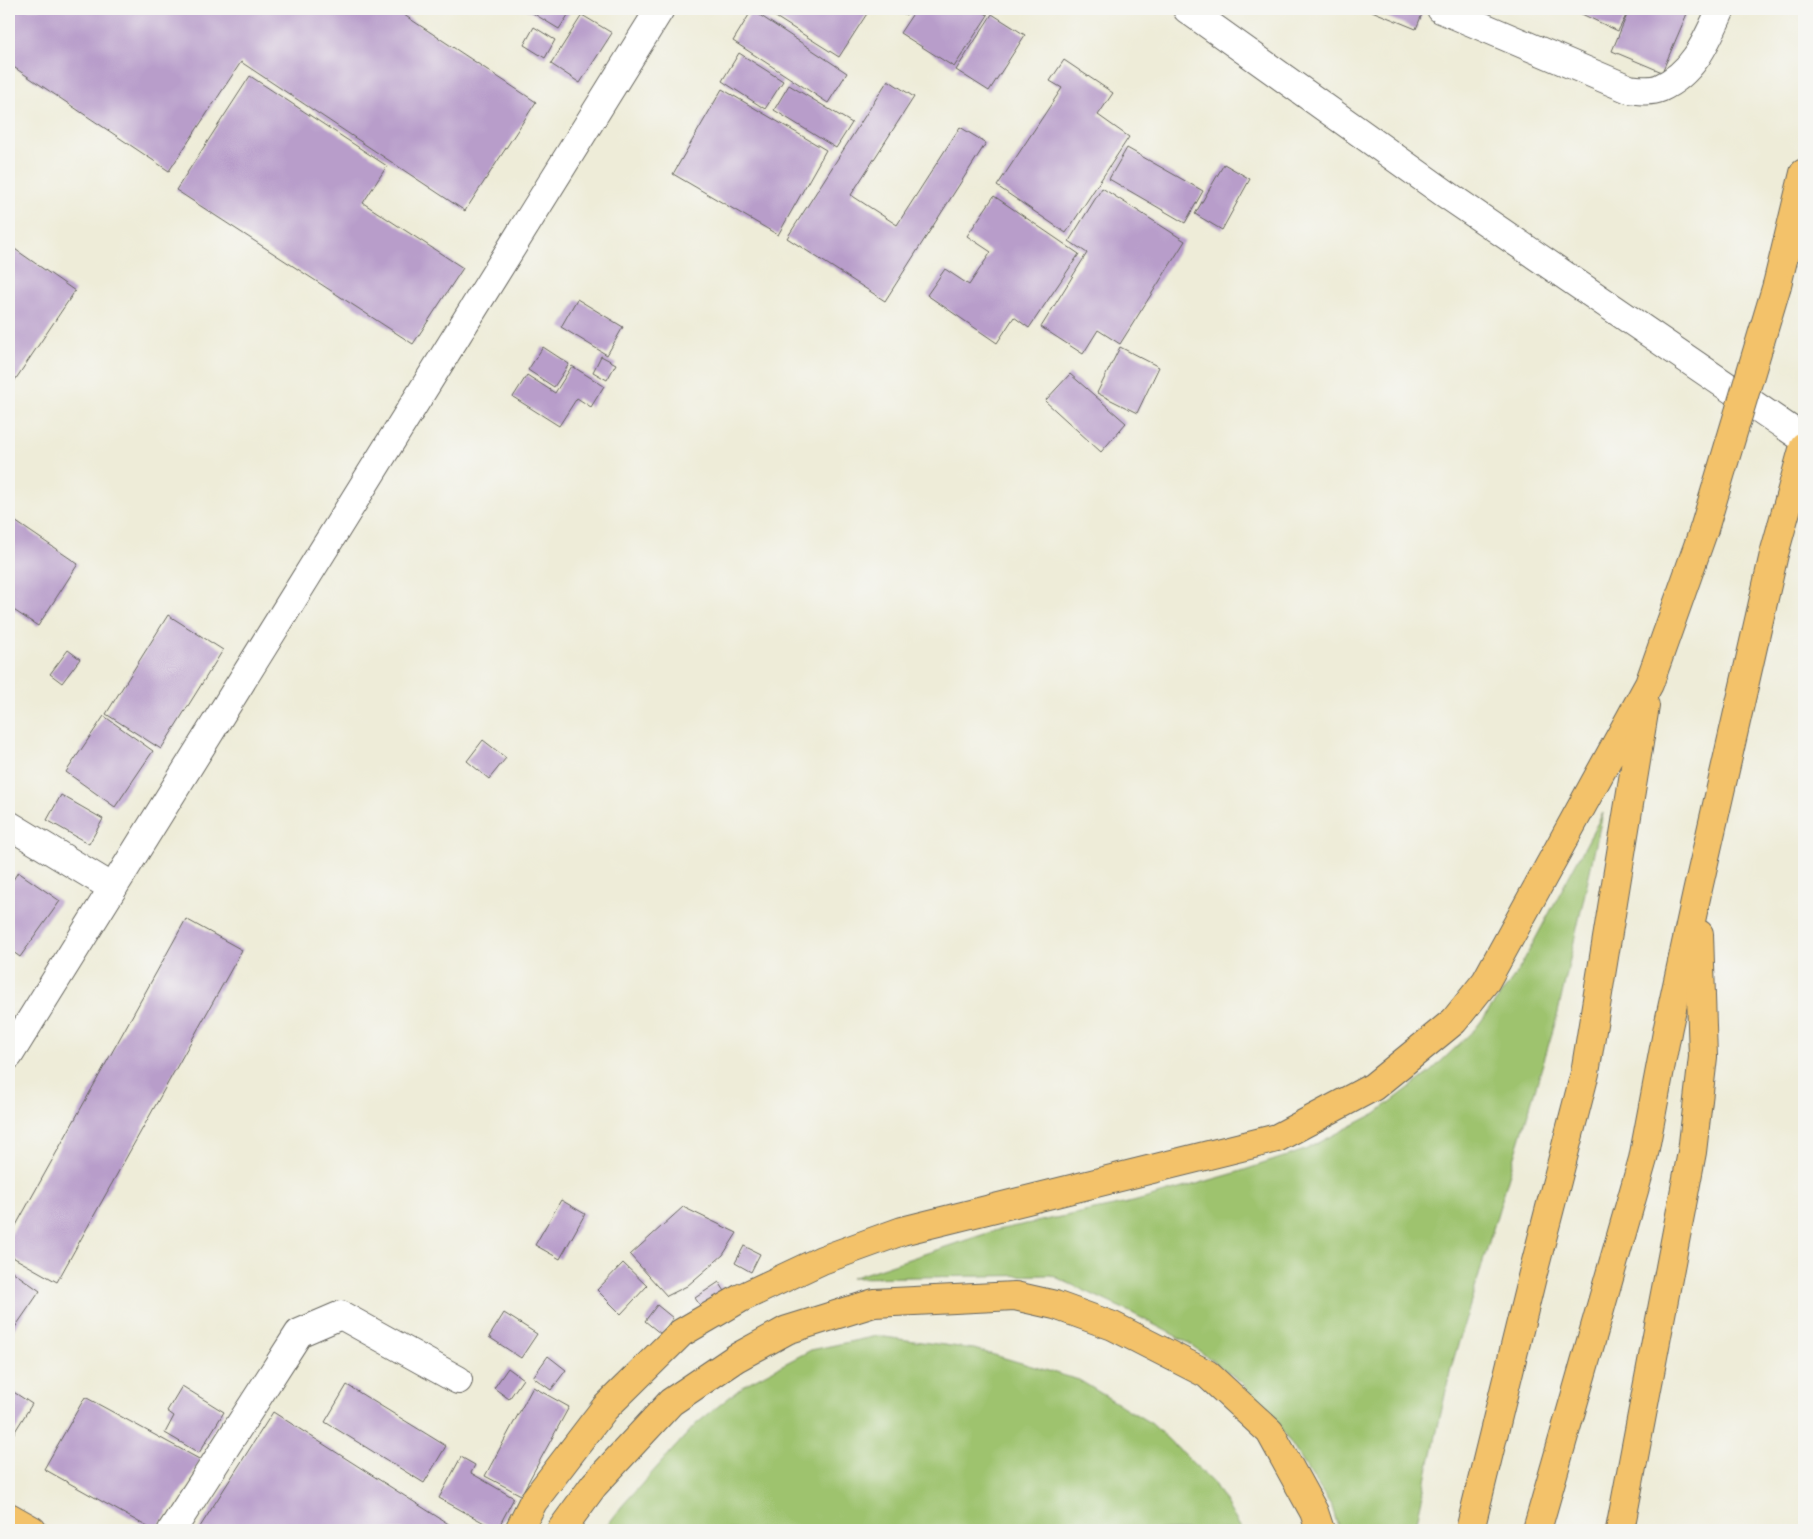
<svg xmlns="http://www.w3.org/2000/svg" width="1813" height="1539" viewBox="0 0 1813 1539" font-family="'IM FELL French Canon',serif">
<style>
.green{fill:#9ec36e;stroke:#5d7045}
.building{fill:#b89dca}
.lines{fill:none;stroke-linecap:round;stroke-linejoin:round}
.minor-casing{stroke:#66655e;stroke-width:30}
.highway-casing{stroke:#66655e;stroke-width:30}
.minor{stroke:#fff;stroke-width:28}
.highway{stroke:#f3c26a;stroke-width:28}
.highway-bridge-casing{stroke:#66655e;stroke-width:30;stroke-linecap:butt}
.highway-bridge{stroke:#f3c26a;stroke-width:28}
</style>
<rect width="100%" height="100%" fill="#f6f6f2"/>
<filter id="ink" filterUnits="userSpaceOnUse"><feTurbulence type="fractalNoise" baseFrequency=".02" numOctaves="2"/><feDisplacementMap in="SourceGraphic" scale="10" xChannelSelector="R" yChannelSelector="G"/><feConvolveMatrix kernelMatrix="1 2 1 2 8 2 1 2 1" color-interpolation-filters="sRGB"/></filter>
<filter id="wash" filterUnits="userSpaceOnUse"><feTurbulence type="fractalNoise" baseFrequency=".0096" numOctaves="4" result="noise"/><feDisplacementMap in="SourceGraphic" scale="20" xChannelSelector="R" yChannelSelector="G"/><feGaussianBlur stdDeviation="1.12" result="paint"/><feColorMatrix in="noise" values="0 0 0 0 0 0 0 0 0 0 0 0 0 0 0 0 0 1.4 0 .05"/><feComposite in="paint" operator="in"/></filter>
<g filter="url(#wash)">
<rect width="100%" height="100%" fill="#eeecd8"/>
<!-- green -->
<g class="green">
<polygon points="1603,813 1557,1017 1451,1368 1415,1530 1339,1530 1332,1507 1288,1439 1241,1382 1187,1342 1132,1313 1051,1275 851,1278 997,1230 1133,1202 1235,1173 1305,1150 1376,1113 1430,1072 1476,1028 1517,973"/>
<polygon points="877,1336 974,1349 1079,1380 1152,1424 1213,1482 1242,1530 604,1530 622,1506 696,1424 746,1384 811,1350"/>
</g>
<g id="blocks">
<!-- building -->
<g class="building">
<polygon points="9,9 395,9 536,102 465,211 241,62 169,171 9,64"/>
<polygon points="526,9 572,9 559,29"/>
<polygon points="763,9 870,9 839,57"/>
<polygon points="897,9 910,9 906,15"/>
<polygon points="916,9 978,9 988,15 954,67 900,33"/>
<polygon points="1367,9 1424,9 1416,29"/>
<polygon points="1571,9 1689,9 1662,72 1612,51 1629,10 1618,31"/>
<polygon points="752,10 847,73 828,103 733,41"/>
<polygon points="992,14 1025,35 989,91 956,70"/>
<polygon points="582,15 612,33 580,83 551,64"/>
<polygon points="534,27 555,40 545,58 524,45"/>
<polygon points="739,53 783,81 765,109 722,81"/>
<polygon points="1064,60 1113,93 1098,115 1129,137 1066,233 997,186 1062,88 1050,81"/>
<polygon points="250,76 387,166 363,203 463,268 413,344 176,190"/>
<polygon points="888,80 914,97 851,195 897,225 960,127 986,143 885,301 787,238"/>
<polygon points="789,85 852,123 836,148 774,110"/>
<polygon points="722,89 826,150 778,235 673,174"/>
<polygon points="1127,148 1203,191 1185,223 1109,179"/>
<polygon points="1224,164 1250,179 1222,230 1195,214"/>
<polygon points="1102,188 1185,241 1120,344 1098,330 1083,354 1041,327 1087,253 1069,241"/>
<polygon points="994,196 1079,254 1029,328 1014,317 997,343 927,295 945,269 969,285 991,252 967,236"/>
<polygon points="9,245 75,291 9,389"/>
<polygon points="577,299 623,327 607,355 561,327"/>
<polygon points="543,347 569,364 554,387 528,370"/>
<polygon points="1120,347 1159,367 1137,413 1097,393"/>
<polygon points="601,356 616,364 607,380 593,372"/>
<polygon points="572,366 604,386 591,407 577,398 559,426 513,397 527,375 555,393"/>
<polygon points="1070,374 1126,423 1101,452 1045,401"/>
<polygon points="9,517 78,564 38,626 9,607"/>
<polygon points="168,615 223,650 161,749 106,714"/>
<polygon points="68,650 80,659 62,683 50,674"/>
<polygon points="104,716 153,751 115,807 66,772"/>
<polygon points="483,740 506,758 489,779 467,761"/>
<polygon points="61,795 103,819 89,844 47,820"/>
<polygon points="18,872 60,901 20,957 9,949 9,886"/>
<polygon points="186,919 242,950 57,1282 9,1255 9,1238"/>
<polygon points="561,1200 585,1214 560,1259 535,1245"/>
<polygon points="683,1207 737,1233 723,1255 687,1286 667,1296 630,1255"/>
<polygon points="744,1246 760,1254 751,1272 735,1263"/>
<polygon points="623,1263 647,1286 621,1314 597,1290"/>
<polygon points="9,1269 40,1291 9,1336"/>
<polygon points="719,1282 728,1296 704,1311 695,1298"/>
<polygon points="657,1305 673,1318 661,1334 645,1321"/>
<polygon points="504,1313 537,1334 521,1358 489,1337"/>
<polygon points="548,1356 566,1370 551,1390 533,1377"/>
<polygon points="508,1368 523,1379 509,1399 494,1388"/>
<polygon points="347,1385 446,1446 424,1483 325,1422"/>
<polygon points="182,1386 224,1412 199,1453 165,1433 174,1416 167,1411"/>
<polygon points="533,1387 569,1407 521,1495 485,1476"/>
<polygon points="9,1389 32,1404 9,1441"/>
<polygon points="85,1397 201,1460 156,1530 153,1530 44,1469"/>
<polygon points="273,1412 458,1530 198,1530"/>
<polygon points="461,1457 475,1465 471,1473 514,1498 497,1530 439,1498"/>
</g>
</g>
</g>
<g filter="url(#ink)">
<use href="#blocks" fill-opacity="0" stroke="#66655e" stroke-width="1"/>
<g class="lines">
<!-- minor casing -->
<g class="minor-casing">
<g id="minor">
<polyline points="1187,9 1443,192 1804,439"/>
<path d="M1441,9L1629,89C1638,90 1651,92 1660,88C1694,73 1707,40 1721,9"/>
<polyline points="9,825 113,888"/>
<polyline points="9,1055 660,9"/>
<polyline points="172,1530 299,1333 341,1315 458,1380"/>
</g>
</g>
<!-- highway casing -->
<g class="highway-casing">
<g id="highway">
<polyline points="1777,285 1804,173"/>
<polyline points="9,1517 32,1530"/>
<polyline points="519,1530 533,1502 605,1408 681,1333 741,1298 822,1260 902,1231 1277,1138 1373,1087 1454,1021 1486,981 1649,684 1704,529"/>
<polyline points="561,1530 594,1485 671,1402 736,1358 787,1330 874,1303 1015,1296 1055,1305 1113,1326 1207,1374 1270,1432 1314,1512 1320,1530"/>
<polyline points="1470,1530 1532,1277 1585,1073 1645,706"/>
<polyline points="1537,1530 1643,1159 1668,1027 1697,893 1774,554 1804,446"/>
<polyline points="1620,1530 1692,1152 1703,1057 1699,934"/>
</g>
</g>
<!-- minor -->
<use href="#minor" class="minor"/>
<!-- highway -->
<use href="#highway" class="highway"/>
<!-- highway-bridge casing -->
<g class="highway-bridge-casing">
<polyline id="highway-bridge" points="1704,529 1777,285"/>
</g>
<!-- highway-bridge -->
<use href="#highway-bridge" class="highway-bridge"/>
</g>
</g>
<!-- margin -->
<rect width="1813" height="1539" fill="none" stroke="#f6f6f2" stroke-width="30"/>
</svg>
